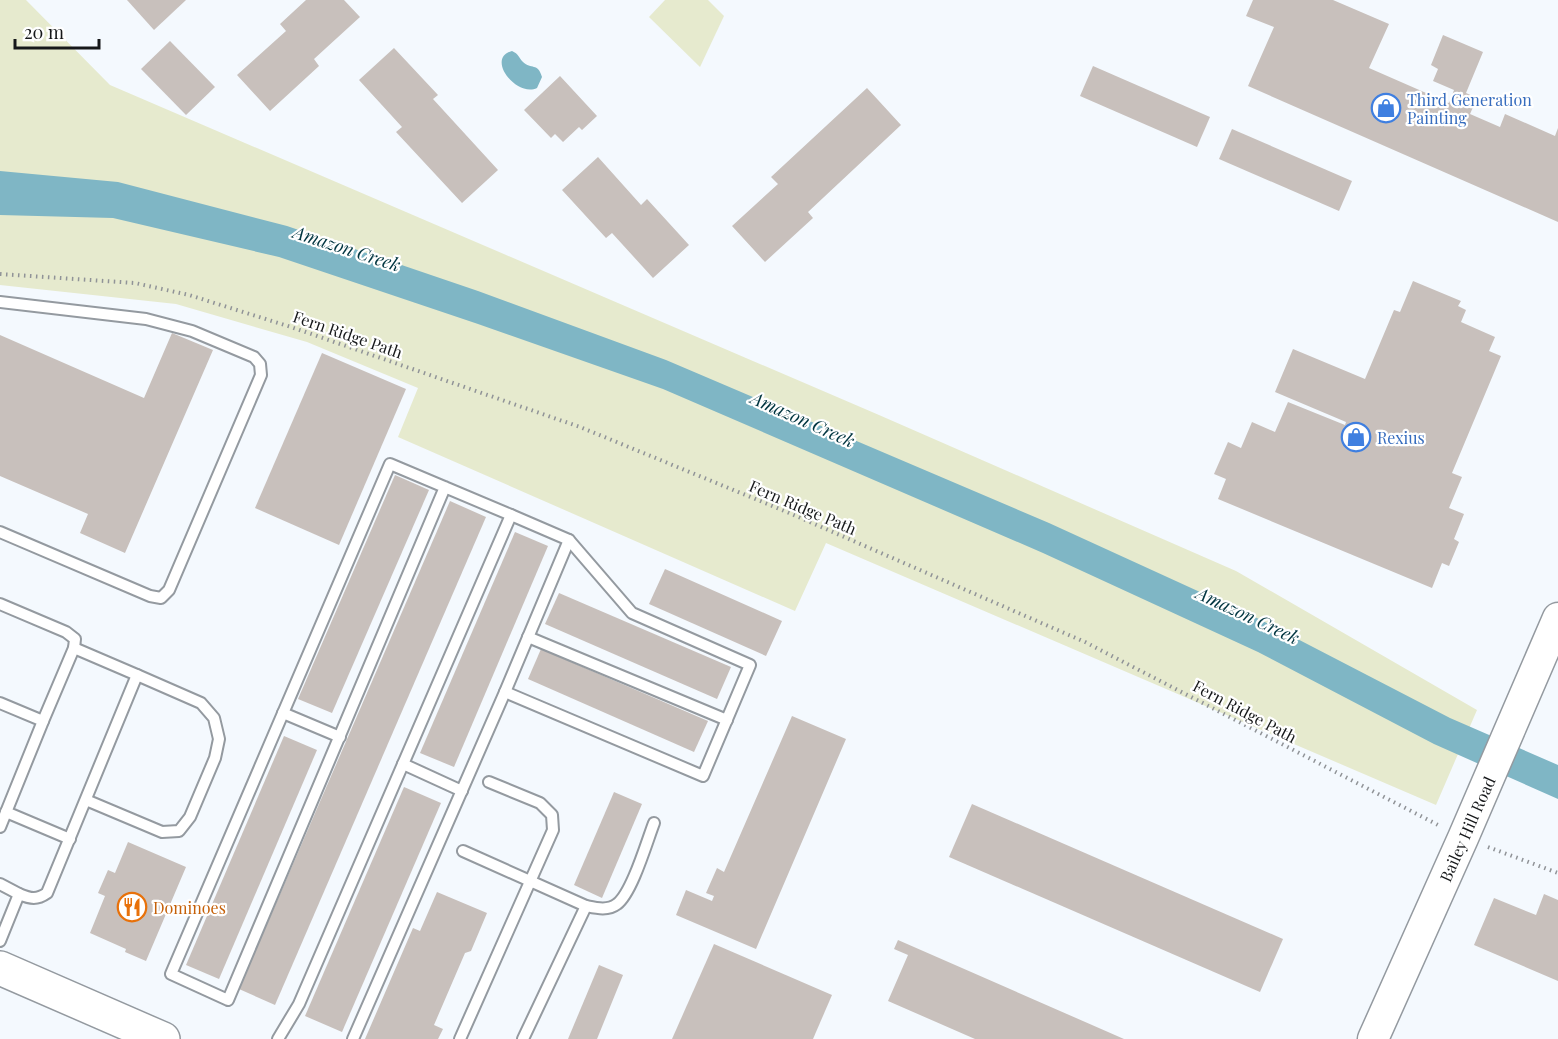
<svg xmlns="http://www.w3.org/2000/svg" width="1558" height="1039" viewBox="0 0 1558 1039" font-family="'Playfair Display',serif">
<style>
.green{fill:#e6eace}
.water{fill:#7fb6c5}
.building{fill:#c8c0bc}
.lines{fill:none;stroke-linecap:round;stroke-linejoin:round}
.lane-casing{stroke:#949aa0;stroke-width:14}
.secondary-casing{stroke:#949aa0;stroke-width:33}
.primary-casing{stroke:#949aa0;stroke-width:36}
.path{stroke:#909397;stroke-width:4;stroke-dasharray:1.5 4.5;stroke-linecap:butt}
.lane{stroke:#fff;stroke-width:10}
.secondary{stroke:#fff;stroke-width:30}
.primary{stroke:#fff;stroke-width:33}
.labels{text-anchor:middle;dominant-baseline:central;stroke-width:4.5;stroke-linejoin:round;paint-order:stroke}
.shop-label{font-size:16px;fill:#366cbe;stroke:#fff;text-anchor:start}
.street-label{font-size:16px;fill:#16181a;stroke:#fff}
.food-label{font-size:16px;fill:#c56008;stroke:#fff;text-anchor:start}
.water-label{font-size:18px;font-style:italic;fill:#003540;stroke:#fff}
</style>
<rect width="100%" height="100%" fill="#f4f9fe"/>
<!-- green -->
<g class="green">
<polygon points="0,0 26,0 110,85 879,415 1236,571 1477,710 1436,805 826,543 795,611 398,437 418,388 307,342 176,304 0,285"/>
<polygon points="665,0 708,0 724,16 700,67 649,17"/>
</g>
<!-- water -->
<g class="water">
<path d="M512,51C519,54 518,57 523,62C531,70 538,62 542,77L537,88C517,98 485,58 512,51Z"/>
<polygon points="0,171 118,182 287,226 478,291 666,360 1049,523 1259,619 1450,718 1558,765 1558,799 1434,744 1258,652 1043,553 663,389 478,324 279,257 113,218 0,215"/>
</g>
<!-- building -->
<g class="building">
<polygon points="127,0 186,0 154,30"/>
<polygon points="306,0 344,0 360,17 314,59 319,66 270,111 237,75 286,31 280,24"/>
<polygon points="1253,0 1333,0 1389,24 1369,68 1449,103 1454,90 1433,81 1438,69 1431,65 1443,35 1483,52 1466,93 1477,98 1470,114 1500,127 1505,114 1555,136 1558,128 1558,222 1248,86 1274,27 1246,16"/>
<polygon points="170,41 215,87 186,115 141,69"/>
<polygon points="394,48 438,95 433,99 498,170 462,203 396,132 402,127 359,80"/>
<polygon points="1093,66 1210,117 1197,147 1080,96"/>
<polygon points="560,76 597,116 582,130 579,127 563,142 555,134 551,138 524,110"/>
<polygon points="867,88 901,125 808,212 813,218 765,262 732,226 778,184 771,177"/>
<polygon points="1232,129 1352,181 1339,211 1219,159"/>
<polygon points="598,157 641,205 647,199 689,245 653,278 612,233 606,238 562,190"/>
<polygon points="1413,281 1461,301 1458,306 1466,310 1461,322 1495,337 1489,351 1501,356 1452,473 1462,477 1449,508 1464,514 1454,539 1459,542 1449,566 1442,563 1432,588 1218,499 1226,479 1214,474 1228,442 1241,448 1252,422 1275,432 1288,402 1345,425 1346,422 1275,392 1293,349 1365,379 1394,310 1400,312"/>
<polygon points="172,333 213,350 125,553 80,533 88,514 0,476 0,335 144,398"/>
<polygon points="322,353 406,389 339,545 255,508"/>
<polygon points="395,475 429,490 332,713 298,699"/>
<polygon points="450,501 486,517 275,1005 239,989"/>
<polygon points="515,532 548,546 454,767 420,753"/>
<polygon points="665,569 782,621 766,656 649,604"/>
<polygon points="559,593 731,667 717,699 545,624"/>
<polygon points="541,649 708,721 694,752 528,679"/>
<polygon points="792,716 846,739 756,949 676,915 686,890 712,901 714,896 706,893 717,868 724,872"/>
<polygon points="284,736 317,750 219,979 186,965"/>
<polygon points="404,787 441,803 342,1032 305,1016"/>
<polygon points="614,792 642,804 602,898 574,885"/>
<polygon points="972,804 1283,939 1260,992 949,857"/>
<polygon points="128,842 186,867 146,961 125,952 126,949 90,933 105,896 98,893 108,870 115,873"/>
<polygon points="437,892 487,913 471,951 465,953 434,1025 443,1029 438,1039 365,1039 413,928 420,931"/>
<polygon points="1544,894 1558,900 1558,981 1474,945 1494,898 1536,915"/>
<polygon points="898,940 1124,1039 975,1039 888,1001 908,955 894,949"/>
<polygon points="714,944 832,995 813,1039 672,1039"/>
<polygon points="599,965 623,975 597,1039 568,1039"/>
</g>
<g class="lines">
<!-- lane casing -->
<g class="lane-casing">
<g id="lane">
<polyline points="0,302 146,319 192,331 254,357 260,364 261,375 169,590 161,598 150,596 0,532"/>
<polyline points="445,487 228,1000 171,974 390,464 511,515"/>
<polyline points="0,604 66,632 75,639 74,648 43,721"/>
<polyline points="528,637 727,720"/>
<polyline points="74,648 137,675"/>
<polyline points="505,692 569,540"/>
<polyline points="0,703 43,721 0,827"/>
<polyline points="283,713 340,737"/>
<polyline points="403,764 462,791"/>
<polyline points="6,812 70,839"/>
<polyline points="463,851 586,906 523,1039"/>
<polyline points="0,884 19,894"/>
<path d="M586,906C596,908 608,911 617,904C632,893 647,841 654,823"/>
<path d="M0,941L19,894C31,899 37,900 47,893L137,675L201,703L214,718L219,739L215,758L190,817L179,831L162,832L86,800"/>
<polyline points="278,1039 299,1004 511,515 569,540 632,613 750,665 703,776 505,692 353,1039"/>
<polyline points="460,1039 553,830 552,815 540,803 489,782"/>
</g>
</g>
<!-- secondary casing -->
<g class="secondary-casing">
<polyline id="secondary" points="1373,1039 1463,838 1558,618"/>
</g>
<!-- primary casing -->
<g class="primary-casing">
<polyline id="primary" points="0,968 163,1039"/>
</g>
<!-- path -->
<g class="path">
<polyline points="0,274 135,283 189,295 291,327 580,427 787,512 1085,642 1438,825"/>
<polyline points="1488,847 1558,873"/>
</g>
<!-- lane -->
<use href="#lane" class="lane"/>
<!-- secondary -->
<use href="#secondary" class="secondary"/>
<!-- primary -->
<use href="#primary" class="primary"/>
</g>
<!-- icons -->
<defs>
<g id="shop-ring" transform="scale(1.5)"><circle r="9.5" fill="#fff" stroke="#3f7fe0" stroke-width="1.5"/><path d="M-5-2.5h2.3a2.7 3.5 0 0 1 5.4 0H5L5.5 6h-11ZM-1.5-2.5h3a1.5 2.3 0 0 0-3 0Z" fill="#3f7fe0"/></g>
<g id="restaurant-ring" transform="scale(1.5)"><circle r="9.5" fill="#fff" stroke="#e8710a" stroke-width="1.5"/><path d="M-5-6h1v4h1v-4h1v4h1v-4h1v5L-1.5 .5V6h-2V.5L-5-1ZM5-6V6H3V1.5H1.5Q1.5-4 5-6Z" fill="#e8710a"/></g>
</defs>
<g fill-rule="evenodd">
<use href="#shop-ring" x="1386" y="108"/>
<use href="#shop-ring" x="1356" y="437"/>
<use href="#restaurant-ring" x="132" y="907"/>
</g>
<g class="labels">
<!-- shop labels -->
<g class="shop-label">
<text x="1407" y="99">Third Generation<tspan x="1407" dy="18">Painting</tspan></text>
<text x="1377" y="437">Rexius</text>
</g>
<!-- street labels -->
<g class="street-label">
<text transform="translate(348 334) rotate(19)">Fern Ridge Path</text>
<text transform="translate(803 507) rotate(23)">Fern Ridge Path</text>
<text transform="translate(1245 711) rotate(28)">Fern Ridge Path</text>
<text transform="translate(1467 829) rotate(-66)">Bailey Hill Road</text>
</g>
<!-- food labels -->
<g class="food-label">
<text x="153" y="907">Dominoes</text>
</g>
<!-- water labels -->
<g class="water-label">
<text transform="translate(347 248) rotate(18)">Amazon Creek</text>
<text transform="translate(803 419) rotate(24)">Amazon Creek</text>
<text transform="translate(1248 615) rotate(25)">Amazon Creek</text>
</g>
</g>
<!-- scale -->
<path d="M15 39v9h84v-9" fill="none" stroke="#16181a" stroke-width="3"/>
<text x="24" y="39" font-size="18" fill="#16181a" stroke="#ffffff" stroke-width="4.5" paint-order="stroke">20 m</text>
</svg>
